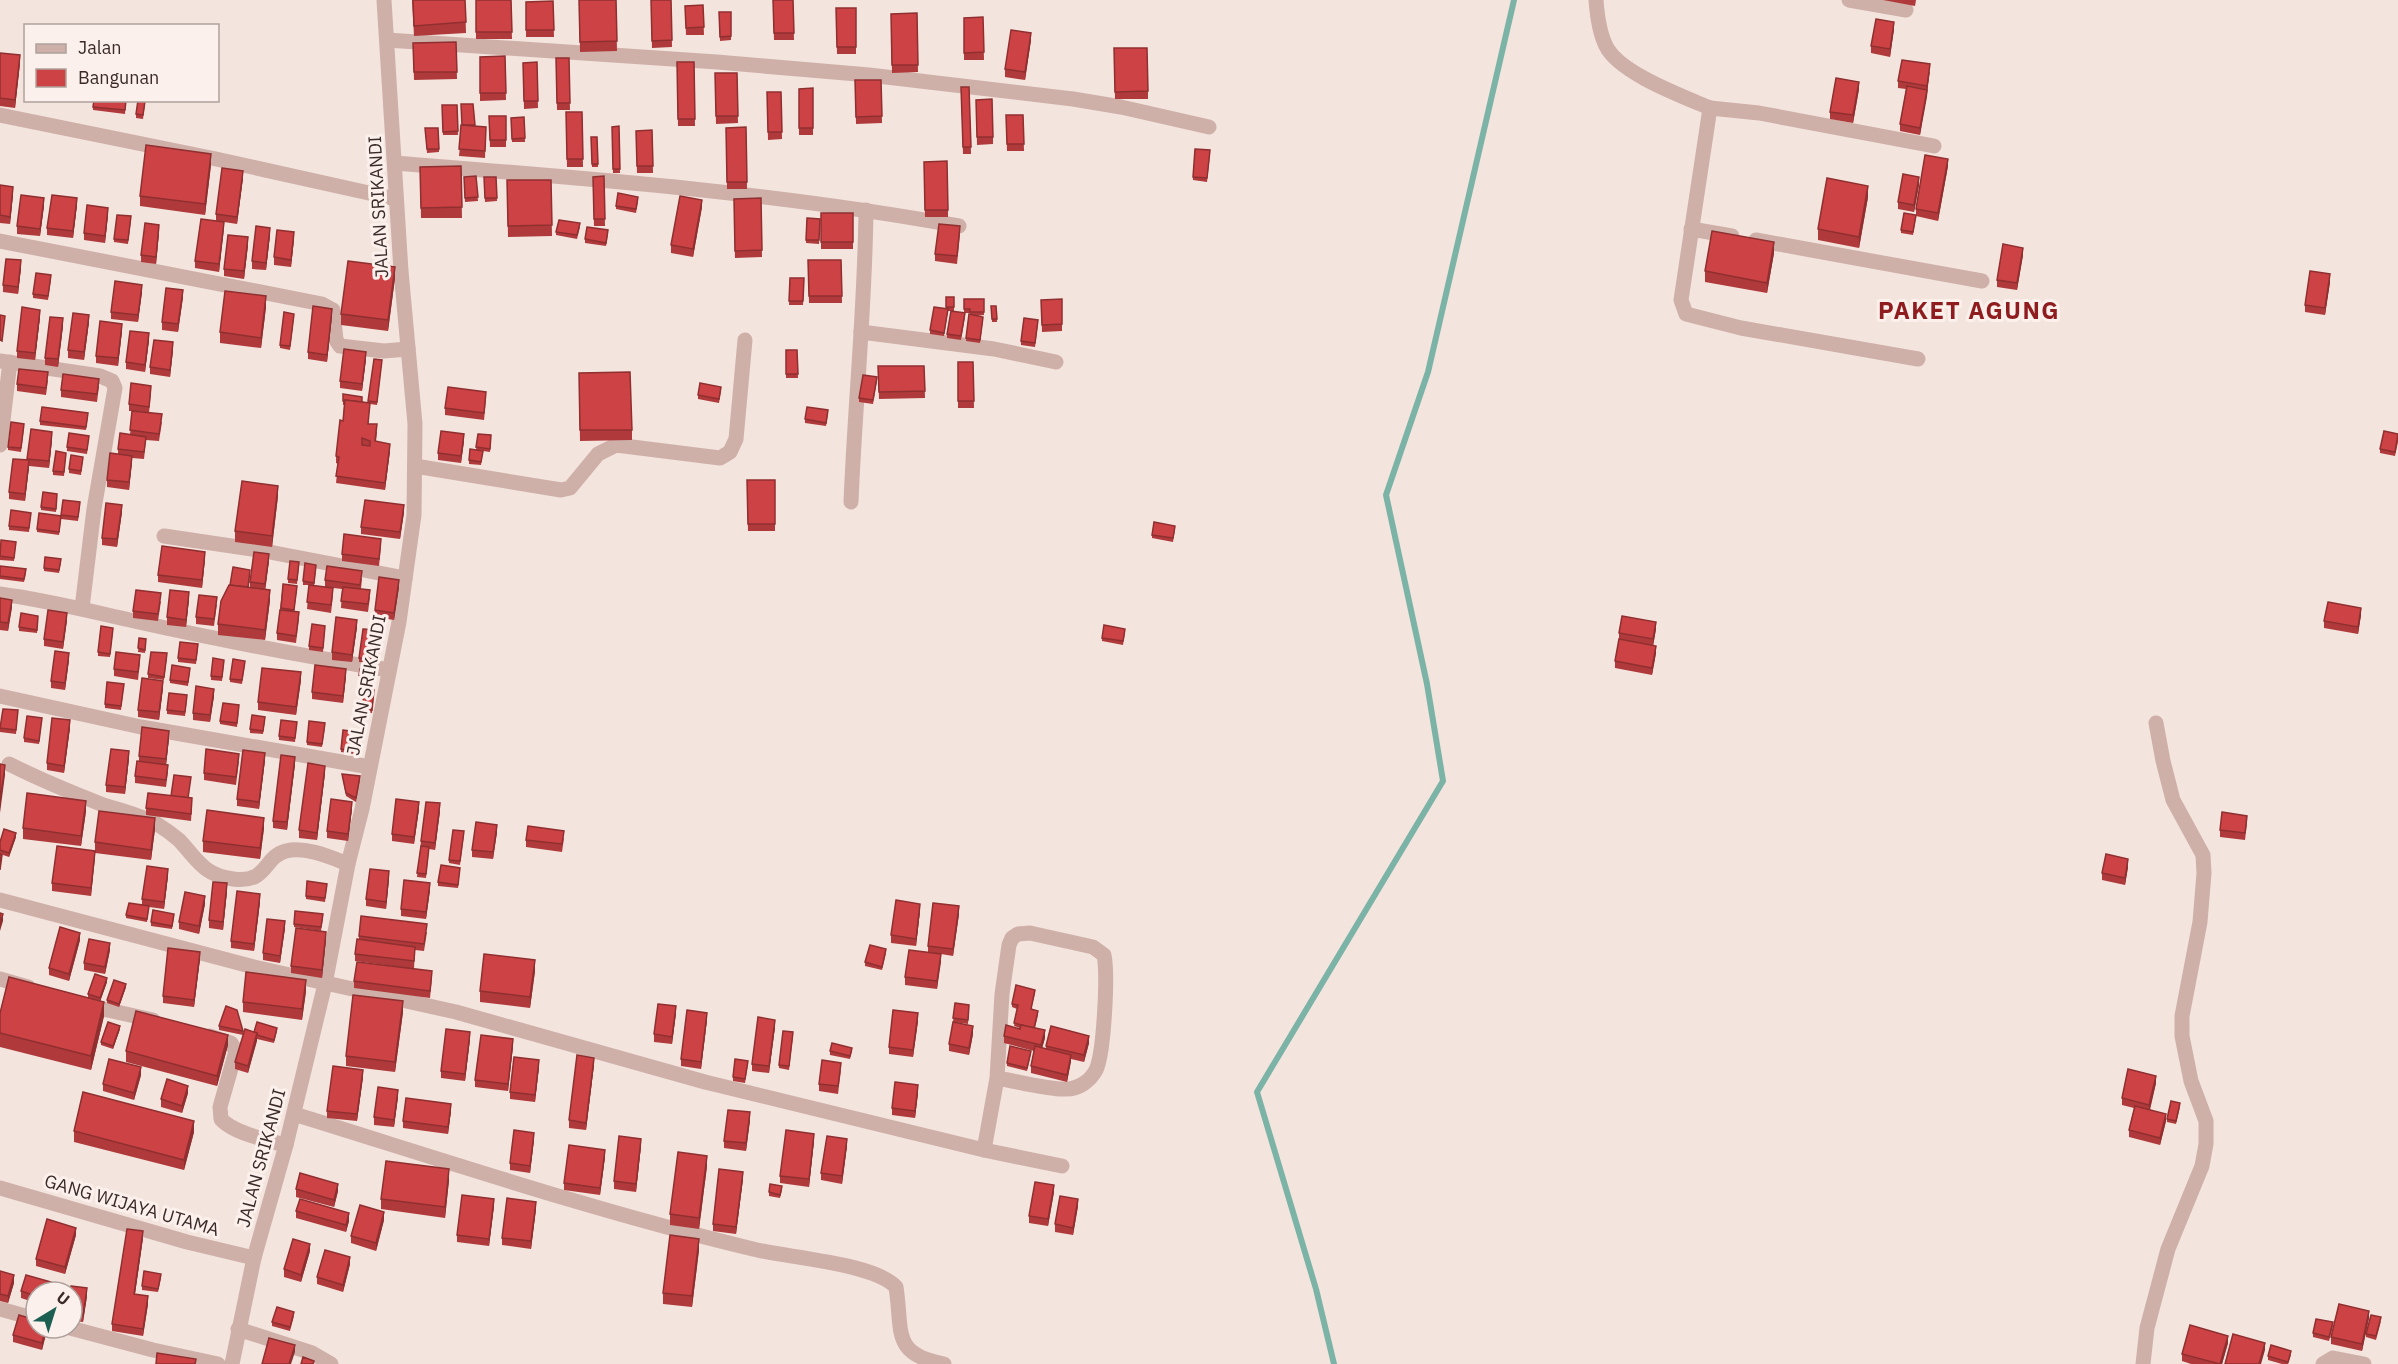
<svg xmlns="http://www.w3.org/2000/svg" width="2398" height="1364" viewBox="0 0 2398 1364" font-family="'IBM Plex Sans',sans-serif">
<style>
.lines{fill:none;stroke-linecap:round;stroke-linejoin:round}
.stream{stroke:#7bb4a7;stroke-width:6}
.minor{stroke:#ceb0a9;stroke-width:15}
.wall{fill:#b03a3b}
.shaded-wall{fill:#902f30}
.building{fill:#cd4345;stroke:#902f30;stroke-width:1.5;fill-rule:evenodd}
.labels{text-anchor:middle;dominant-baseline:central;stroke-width:6;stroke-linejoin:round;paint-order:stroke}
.street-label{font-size:18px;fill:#3a2a29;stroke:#fbf0eb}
.district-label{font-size:24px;font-weight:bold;letter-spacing:1.5px;fill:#8f1d1f;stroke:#fbf0eb}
</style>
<rect width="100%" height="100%" fill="#f4e4de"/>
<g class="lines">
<!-- stream -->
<polyline class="stream" points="1334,1364 1316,1289 1257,1092 1443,781 1427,684 1386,495 1428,372 1514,0"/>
<!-- minor -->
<g class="minor">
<path d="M1596,0C1597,14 1600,34 1606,46C1619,73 1682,96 1710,108L1681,300L1686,314L1741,328L1918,359"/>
<polyline points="1849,0 1906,10"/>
<polyline points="387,40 717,62 869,75 1073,99 1121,107 1209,127"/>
<polyline points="1710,108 1759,113 1934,146"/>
<polyline points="0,115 216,159 396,199"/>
<path d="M395,163C583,178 773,192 959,226"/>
<polyline points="1691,229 1732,236"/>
<polyline points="1756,240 1982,281"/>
<polyline points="0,241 322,304 333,310 336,340 340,346 384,351 408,349"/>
<polyline points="861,332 994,349 1056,362"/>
<polyline points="0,361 100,376 112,381 115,388 94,509 82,608"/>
<polyline points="0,445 10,362"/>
<polyline points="415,466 561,490 570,488 598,454 616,445 720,458 730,452 736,439 745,340"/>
<path d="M851,502C855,404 865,308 866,210"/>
<polyline points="164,536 259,550 405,578"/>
<path d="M0,594C46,600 89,611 134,621C219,640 304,656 389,670"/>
<polyline points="0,696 141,727 370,767"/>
<path d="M9,764C39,779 70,792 101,804C119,810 140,815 157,824C165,829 172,834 179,840C197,859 203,875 233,879C268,884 263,857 286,851C305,846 330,857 348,864"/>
<polyline points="0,900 254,967 456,1012 705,1082 984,1150 1062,1166"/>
<polyline points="0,979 28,987"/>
<polyline points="85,1005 153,1020"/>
<path d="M210,1036L231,1043L236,1051L220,1107L221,1119C233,1133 269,1141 286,1145"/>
<path d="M294,1114C446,1161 598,1212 753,1249C788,1258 874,1263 896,1287C903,1332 891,1354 944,1364"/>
<path d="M984,1150L997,1078L1002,994L1009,945L1012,938L1018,934L1030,933L1093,947L1104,955C1108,975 1104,1053 1096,1070C1090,1081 1079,1089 1066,1089C1048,1090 1016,1081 997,1078"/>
<polyline points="0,1188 187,1242 254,1258"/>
<polyline points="0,1309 36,1319"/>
<polyline points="70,1328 153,1350 218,1364"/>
<polyline points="238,1329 312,1353 331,1364"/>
<polyline points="232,1364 254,1258 286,1145 325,984 348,864 362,809 399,622 414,515 415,424 401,271 384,0"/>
<polyline points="2143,1364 2147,1328 2168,1249 2202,1166 2206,1144 2206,1121 2191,1081 2182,1036 2182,1016 2200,922 2204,873 2203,855 2173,800 2163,761 2156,723"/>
<polyline points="2323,1364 2333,1358 2364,1364"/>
</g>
</g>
<!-- wall -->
<g class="wall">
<polygon points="412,0 465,0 466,33 414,36"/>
<polygon points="476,0 511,0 512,39 476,39"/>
<polygon points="579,0 616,0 617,51 580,52"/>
<polygon points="651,0 671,0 672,47 652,48"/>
<polygon points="773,0 793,0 794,40 774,40"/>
<polygon points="1883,0 1916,0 1915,6"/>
<polygon points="553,1 554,37 526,37 526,2"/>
<polygon points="703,5 704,35 686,35 685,6"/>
<polygon points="836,8 856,8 856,54 837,54"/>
<polygon points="719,12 731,12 731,40 720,41"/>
<polygon points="917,13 918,72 892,73 891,14"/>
<polygon points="983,17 984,60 964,60 964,18"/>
<polygon points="1894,29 1890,57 1871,53 1871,46"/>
<polygon points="1031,40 1025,80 1005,77 1005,69"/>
<polygon points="456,42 457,79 414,80 413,43"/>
<polygon points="1114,48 1148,91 1148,99 1115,99"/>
<polygon points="0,53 20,63 15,108 0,106"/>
<polygon points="505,56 506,100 480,101 480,57"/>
<polygon points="556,58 569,58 570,110 557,110"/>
<polygon points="537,62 538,108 524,109 523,63"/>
<polygon points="677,62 694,62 695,126 678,126"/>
<polygon points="1930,72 1920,135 1900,131 1900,124 1906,89 1898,88 1898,81"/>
<polygon points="715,73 737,73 738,123 716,124"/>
<polygon points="855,80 881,80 882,123 856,124"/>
<polygon points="961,87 969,87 971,154 963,154"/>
<polygon points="813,88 813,135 799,135 799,89"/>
<polygon points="1859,89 1853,123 1830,119 1830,112"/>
<polygon points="767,92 781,92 782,139 768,140"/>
<polygon points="126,100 125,114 93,110 93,107"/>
<polygon points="976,100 993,137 993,144 977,145"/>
<polygon points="145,104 143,119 136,118 136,114"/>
<polygon points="473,104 475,126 486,127 485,158 459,156 462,125"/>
<polygon points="442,105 457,105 458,135 443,135"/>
<polygon points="566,112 582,112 583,167 567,167"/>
<polygon points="1006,115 1023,115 1024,151 1007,151"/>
<polygon points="489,116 506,116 506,147 490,147"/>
<polygon points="524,117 525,142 512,142 511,118"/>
<polygon points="619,126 620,173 613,173 612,127"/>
<polygon points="746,127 747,189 727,189 726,128"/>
<polygon points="425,128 438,128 439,152 427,153"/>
<polygon points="652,130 653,173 637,173 636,131"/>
<polygon points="591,137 597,137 598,167 592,167"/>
<polygon points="1210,154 1207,182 1193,180 1193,177"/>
<polygon points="924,162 948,210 948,217 925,217"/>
<polygon points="211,165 205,215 140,206 140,196"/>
<polygon points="461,166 462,218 421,218 420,167"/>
<polygon points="1948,166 1938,221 1916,216 1913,235 1901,233 1901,230 1916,215 1916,209"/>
<polygon points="476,176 478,201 465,202 464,177"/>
<polygon points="604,176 605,226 594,226 593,177"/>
<polygon points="484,177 496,177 497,201 485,202"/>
<polygon points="243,178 237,224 224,222 219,272 195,268 195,261 216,221 216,214"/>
<polygon points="507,180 551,180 552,236 508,237"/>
<polygon points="0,185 13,194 10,224 0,223"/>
<polygon points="1919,185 1914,212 1898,209 1898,202"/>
<polygon points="1868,197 1859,248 1818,240 1818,229"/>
<polygon points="761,198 762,257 735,258 734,199"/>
<polygon points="638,201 636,213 616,209 616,206"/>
<polygon points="77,205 73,238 47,235 47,228"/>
<polygon points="44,206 40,236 17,234 17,226"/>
<polygon points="702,207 693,257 671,253 671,245"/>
<rect x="821" y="213" width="32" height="36"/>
<polygon points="108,215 105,243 84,240 84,233"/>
<polygon points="807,218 820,219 819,244 806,243"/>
<polygon points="131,220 128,244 114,242 114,239"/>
<polygon points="580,227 577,239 556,235 556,232"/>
<polygon points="159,232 156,264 141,262 141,255"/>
<polygon points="608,234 606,246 585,243 585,239"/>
<polygon points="960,234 957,264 935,261 935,254"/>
<polygon points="270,235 266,270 252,269 252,261"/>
<polygon points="294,239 291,267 274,265 274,257"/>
<polygon points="248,245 244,279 224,276 224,269"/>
<polygon points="1774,253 1767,293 1705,282 1705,271"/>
<polygon points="2023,255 2017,290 1997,287 1997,280"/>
<polygon points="808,260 841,260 842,303 809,303"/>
<polygon points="21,268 18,294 3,292 3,285"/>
<polygon points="395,278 388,331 341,325 341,314"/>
<polygon points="790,278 804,278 803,305 789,305"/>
<polygon points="51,279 48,300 33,298 33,294"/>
<polygon points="2330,282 2325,315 2305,312 2305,305"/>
<polygon points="142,292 138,322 111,319 111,312"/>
<polygon points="183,297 178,332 162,330 162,322"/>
<polygon points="946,297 954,297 954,311 948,311 944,336 930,334 930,330 946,309"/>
<polygon points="964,299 984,299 984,315 976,316 983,320 980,343 966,341 970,313 964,313"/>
<polygon points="1041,300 1062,324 1062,331 1042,332"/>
<polygon points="991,306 996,306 997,322 992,322"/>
<polygon points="266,307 261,348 220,343 220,332"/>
<polygon points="332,316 327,362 308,359 308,352"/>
<polygon points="40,317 35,360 17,358 17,351"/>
<polygon points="294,317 290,350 280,348 280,345"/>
<polygon points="965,317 961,340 947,338 947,334"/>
<polygon points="89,322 84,360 68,358 68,350"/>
<polygon points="1038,324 1035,347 1021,345 1021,341"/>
<polygon points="63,326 58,367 45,365 45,358"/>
<polygon points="122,331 118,366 96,363 96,356"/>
<polygon points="149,340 145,372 126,369 126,362"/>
<polygon points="173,350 170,377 150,374 150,367"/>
<polygon points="786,350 797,350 798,378 786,378"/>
<polygon points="366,359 362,391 340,388 340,381"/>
<polygon points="382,360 377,405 370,404 368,424 377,432 376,442 390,451 385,490 336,483 338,464 336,463 336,456 343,421 344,405 343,405 343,394 362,402 368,402"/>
<polygon points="958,362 973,362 974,408 958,408"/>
<polygon points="878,366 924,366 925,398 879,399"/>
<polygon points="579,373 632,430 632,440 580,441"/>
<polygon points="48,380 46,395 17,391 17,384"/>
<polygon points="877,381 873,404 859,402 859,398"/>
<polygon points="99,386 97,402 61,397 61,390"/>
<polygon points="721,390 719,403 698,399 698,395"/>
<polygon points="151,393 149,413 162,422 159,441 146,440 144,459 132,458 129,490 107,487 107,480 118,454 118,449 130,435 132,411 129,411 129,404"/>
<polygon points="486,399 484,420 445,415 445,408"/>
<polygon points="828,414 826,426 805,423 805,419"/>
<polygon points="88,416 86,430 40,425 40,421"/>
<polygon points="24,428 21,452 8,450 8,447"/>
<polygon points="31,429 52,440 49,468 29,466 25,501 9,499 9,492 27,460"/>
<polygon points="478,434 491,439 490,452 483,451 481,465 469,464 469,460 476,450"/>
<polygon points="2398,434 2398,442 2395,456 2380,453 2380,449"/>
<polygon points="89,436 87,454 67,451 67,447"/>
<polygon points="464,441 461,463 438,460 438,453"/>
<polygon points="66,453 64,476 53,475 53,471"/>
<polygon points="83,457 81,475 69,473 69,469"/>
<polygon points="747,480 775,480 775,531 748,531"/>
<polygon points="57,494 56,512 41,510 41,507"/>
<polygon points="278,496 272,547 235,542 235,531"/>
<polygon points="63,500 80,506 78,521 61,519 59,535 37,532 37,529 61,516"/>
<polygon points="122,512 117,547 102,545 102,538"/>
<polygon points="404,512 400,539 361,534 361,527"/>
<polygon points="31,513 29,532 9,530 9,526"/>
<polygon points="1175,529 1173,542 1152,538 1152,535"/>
<polygon points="16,542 14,561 0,560 0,547"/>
<polygon points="381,546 379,566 342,561 342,554"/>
<polygon points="205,559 202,588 158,582 158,575"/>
<polygon points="269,561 265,589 270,600 265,640 218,635 218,624 250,573 249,587 250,587 250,582"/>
<polygon points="61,562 59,573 44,571 44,568"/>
<polygon points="0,566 26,573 24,582 0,579"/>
<polygon points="299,566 297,584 288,583 288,579"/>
<polygon points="316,569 314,586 333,595 331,613 307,609 309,585 303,585 303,581"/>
<polygon points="362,578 361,589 370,597 368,612 341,608 342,589 325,587 325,580"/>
<polygon points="283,584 297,589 294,612 299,619 296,643 277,640 277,633"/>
<polygon points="399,587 394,620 375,617 375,610"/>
<polygon points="0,598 12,607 8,631 0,630"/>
<polygon points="189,599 186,627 167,625 167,617"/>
<polygon points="161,601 158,621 133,618 133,611"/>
<polygon points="217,604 214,626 196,624 196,617"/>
<polygon points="2361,615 2358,634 2324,628 2324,621"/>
<polygon points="38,619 37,633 19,631 19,627"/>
<polygon points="67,620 63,649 44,646 44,639"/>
<polygon points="325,626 323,652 309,650 309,646"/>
<polygon points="357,627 352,662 332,660 332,652"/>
<polygon points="1656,629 1653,646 1656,653 1652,675 1615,668 1615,661 1619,639 1619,633"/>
<polygon points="113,631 110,657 98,656 98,652"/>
<polygon points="1125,633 1123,645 1102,641 1102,638"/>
<polygon points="375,634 371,663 359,662 359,658"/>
<polygon points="139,638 146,642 145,653 138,652"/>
<polygon points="198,648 196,664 178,662 178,658"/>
<polygon points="167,657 164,680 148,678 148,674"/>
<polygon points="69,660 65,690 51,688 51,681"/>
<polygon points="140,662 138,680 114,676 114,669"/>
<polygon points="224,663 222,681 211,680 211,676"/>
<polygon points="245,664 242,684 230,682 230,679"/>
<polygon points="360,669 373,671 372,680 359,678"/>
<polygon points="190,671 188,686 170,683 170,680"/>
<polygon points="346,676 343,703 312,699 312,692"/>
<polygon points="301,680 296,715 258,710 258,702"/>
<polygon points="124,684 121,710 105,708 105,704"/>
<polygon points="163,688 159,720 138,717 138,710"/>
<polygon points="374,694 372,713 362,712 362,708"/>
<polygon points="214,696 210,722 193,720 193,713"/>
<polygon points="187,699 185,716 167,714 167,710"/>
<polygon points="239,708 237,727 220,724 220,721"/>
<polygon points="18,710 16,734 0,732 0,728"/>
<polygon points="42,718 39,744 24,742 24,738"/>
<polygon points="265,720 263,734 250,733 250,729"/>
<polygon points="297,722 295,742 279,740 279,736"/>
<polygon points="325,727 322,747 307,745 307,742"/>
<polygon points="70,728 64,773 47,770 47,763"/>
<polygon points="356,736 354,754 341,752 341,749"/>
<polygon points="169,738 166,765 168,772 166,787 135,783 135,776 139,761 139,756"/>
<polygon points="129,758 125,794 106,792 106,785"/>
<polygon points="265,760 259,809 237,806 237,799"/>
<polygon points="239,761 236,785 204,780 204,773"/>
<polygon points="295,764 287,830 273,828 273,821"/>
<polygon points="325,773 317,840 299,838 299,830"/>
<polygon points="342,774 360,780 356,802 346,796"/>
<polygon points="188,798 192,806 191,821 146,815 146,808"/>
<polygon points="352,809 348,841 327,838 327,831"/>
<polygon points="419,809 414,844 392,841 392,834"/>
<polygon points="86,811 81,846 23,839 23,828"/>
<polygon points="440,811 435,850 429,849 426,878 417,877 421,841"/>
<polygon points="2247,823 2245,840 2220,837 2220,830"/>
<polygon points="264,828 260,859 203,852 203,841"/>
<polygon points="155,829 151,860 95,853 91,896 52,891 52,883 95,851 95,842"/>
<polygon points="497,832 493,859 472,857 472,850"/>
<polygon points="464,835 460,865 449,863 449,860"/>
<polygon points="16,837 9,857 0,854 0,842"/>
<polygon points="564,838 562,852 526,847 526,840"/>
<polygon points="2128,867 2125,885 2102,880 2102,873"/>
<polygon points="460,868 458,888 438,886 438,882"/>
<polygon points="168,876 164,909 149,907 147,922 126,918 126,915 142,905 142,899"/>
<polygon points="389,879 386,909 366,906 366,899"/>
<polygon points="327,884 325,902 306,899 306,896"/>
<polygon points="430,890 426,919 401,916 401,909"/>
<polygon points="227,891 223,930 209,928 209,920"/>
<polygon points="260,902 254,951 231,948 231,941"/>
<polygon points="205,904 199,934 179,929 179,922"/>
<polygon points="920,911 916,946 891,943 891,935"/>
<polygon points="959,914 953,956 941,954 937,989 905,985 905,977 928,953 928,946"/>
<polygon points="174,917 172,929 151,926 151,922"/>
<polygon points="323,918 321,931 294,927 294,924"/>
<polygon points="285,928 280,963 263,960 263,953"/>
<polygon points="427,932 424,951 415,950 414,969 355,961 355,954 359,940 359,936"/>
<polygon points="326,939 322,978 291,973 291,966"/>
<polygon points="80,940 69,981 49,975 49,968"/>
<polygon points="110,950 105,974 84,970 84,963"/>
<polygon points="886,953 882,970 865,966 865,962"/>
<polygon points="200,959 194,1007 163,1003 163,996"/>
<polygon points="535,971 530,1008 480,1002 480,991"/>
<polygon points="432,978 430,998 354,988 354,981"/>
<polygon points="107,982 100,1001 104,1016 91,1070 0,1047 0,1013 88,998 88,994"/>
<polygon points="126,987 119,1007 107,1003 107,1000"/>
<polygon points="306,991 302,1020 243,1012 243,1002"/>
<polygon points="1035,993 1031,1009 1038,1015 1035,1028 1045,1038 1042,1048 1046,1049 1046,1046 1089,1043 1084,1062 1071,1059 1067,1082 1031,1073 1031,1066 1034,1051 1004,1043 1004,1036 1020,1028 1014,1026 1017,1009 1012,1007 1012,1004"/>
<polygon points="955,1003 969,1005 968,1024 953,1022"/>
<polygon points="403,1012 395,1072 346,1066 346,1056"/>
<polygon points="676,1013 672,1044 654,1042 654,1034"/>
<polygon points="707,1020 701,1069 681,1066 681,1059"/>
<polygon points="918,1021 913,1057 889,1054 889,1047"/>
<polygon points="219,1026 243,1031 243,1035 219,1030"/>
<polygon points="775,1027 769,1073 752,1071 752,1064"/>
<polygon points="120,1029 113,1049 101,1045 101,1042"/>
<polygon points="277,1031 274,1043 257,1039 248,1073 235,1069 235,1062 254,1032"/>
<polygon points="973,1034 969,1055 949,1051 949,1044"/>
<polygon points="793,1036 789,1070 779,1068 779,1065"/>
<polygon points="470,1039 465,1081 441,1078 441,1071"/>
<polygon points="228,1045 217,1086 126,1062 126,1051"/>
<polygon points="513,1046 508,1091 475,1087 475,1080"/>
<polygon points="830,1051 852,1051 850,1059 830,1055"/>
<polygon points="1031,1054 1027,1071 1007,1066 1007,1063"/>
<polygon points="748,1064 745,1083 733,1081 733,1077"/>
<polygon points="594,1065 586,1130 569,1128 569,1120"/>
<polygon points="539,1067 535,1102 510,1099 510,1092"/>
<polygon points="841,1070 838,1094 819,1091 819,1084"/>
<polygon points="141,1075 134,1100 103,1091 103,1084"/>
<polygon points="363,1077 357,1121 327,1118 327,1111"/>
<polygon points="2156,1083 2150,1110 2166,1121 2160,1145 2129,1137 2129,1130 2134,1108 2122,1105 2122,1098"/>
<polygon points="188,1093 182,1113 161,1107 161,1099"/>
<polygon points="918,1093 915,1118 892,1115 892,1108"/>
<polygon points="398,1097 394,1127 374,1125 374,1117"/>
<polygon points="2180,1107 2176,1124 2167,1122 2167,1119"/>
<polygon points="451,1111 448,1134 403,1128 403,1121"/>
<polygon points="750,1120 746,1151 724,1148 724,1141"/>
<polygon points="74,1131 194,1132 184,1170 74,1142"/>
<polygon points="534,1140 530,1173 510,1170 510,1163"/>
<polygon points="814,1141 809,1187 780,1183 780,1176"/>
<polygon points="641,1146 636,1192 614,1189 614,1181"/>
<polygon points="847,1146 842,1184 821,1180 821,1173"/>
<polygon points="605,1157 600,1195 564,1190 564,1183"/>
<polygon points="707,1166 699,1229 670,1225 670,1214"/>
<polygon points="743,1179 736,1234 713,1231 713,1224"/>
<polygon points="449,1180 445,1218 381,1209 381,1199"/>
<polygon points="296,1189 338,1191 334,1207 296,1197"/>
<polygon points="782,1190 780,1198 769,1196 769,1192"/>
<polygon points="1054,1192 1048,1226 1029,1223 1029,1216"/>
<polygon points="494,1206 489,1246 457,1242 457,1235"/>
<polygon points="1078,1206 1073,1235 1055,1232 1055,1224"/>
<polygon points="536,1209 531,1249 502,1245 502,1238"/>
<polygon points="296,1211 349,1221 346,1232 296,1218"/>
<polygon points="384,1220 376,1251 351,1243 351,1236"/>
<polygon points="76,1235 65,1274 36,1266 36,1259"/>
<polygon points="143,1238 135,1294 148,1304 143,1336 112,1331 112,1324"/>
<polygon points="699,1250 692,1307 663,1304 663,1293"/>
<polygon points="310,1251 301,1282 284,1277 284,1269"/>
<polygon points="350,1264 343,1292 317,1284 317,1277"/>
<polygon points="0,1271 14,1283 8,1303 0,1301"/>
<polygon points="161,1278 158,1292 142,1290 142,1286"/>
<polygon points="51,1289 50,1292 36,1292 36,1303 21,1298 21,1291"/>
<polygon points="72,1292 87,1296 83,1322 72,1321"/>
<polygon points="294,1316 290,1331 272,1326 272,1322"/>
<polygon points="2369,1318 2362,1351 2331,1344 2331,1337"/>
<polygon points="2381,1321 2376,1340 2366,1337 2366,1334"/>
<polygon points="2333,1326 2329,1341 2313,1337 2313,1333"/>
<polygon points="47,1328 42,1350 13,1342 13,1335"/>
<polygon points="2228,1343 2222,1364 2191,1364 2182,1361 2182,1354"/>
<polygon points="2291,1355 2288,1364 2282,1364 2268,1360 2268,1356"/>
</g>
<!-- shaded-wall -->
<g class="shaded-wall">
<polygon points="1894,22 1894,29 1890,57 1890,49"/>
<polygon points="1031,33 1031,40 1025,80 1025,72"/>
<polygon points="20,55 20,63 15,108 15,100"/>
<polygon points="1930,64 1927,97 1920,135 1920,128"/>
<polygon points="1859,82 1859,89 1853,123 1853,115"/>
<polygon points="211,154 211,165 205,215 205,204"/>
<polygon points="1948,159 1948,166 1938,221 1938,213"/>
<polygon points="243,171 243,178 237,224 237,217"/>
<polygon points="1919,177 1919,185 1914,212 1914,205"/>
<polygon points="1868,186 1868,197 1859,248 1859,237"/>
<polygon points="13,187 13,194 10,224 10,217"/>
<polygon points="44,198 44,206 40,236 40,229"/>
<polygon points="77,198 77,205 73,238 73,231"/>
<polygon points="702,200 702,207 693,257 693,249"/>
<polygon points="108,208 108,215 105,243 105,236"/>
<polygon points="224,222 224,229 219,272 219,264"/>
<polygon points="159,225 159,232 156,264 156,257"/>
<polygon points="270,228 270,235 266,270 266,263"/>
<polygon points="294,232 294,239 291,267 291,260"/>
<polygon points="248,237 248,245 244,279 244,271"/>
<polygon points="1774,242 1774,253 1767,293 1767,283"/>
<polygon points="2023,248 2023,255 2017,290 2017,283"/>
<polygon points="21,260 21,268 18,294 18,287"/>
<polygon points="395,267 395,278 388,331 388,320"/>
<polygon points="2330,274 2330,282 2325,315 2325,308"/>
<polygon points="142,285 142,292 138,322 138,315"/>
<polygon points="183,290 183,297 178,332 178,324"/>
<polygon points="266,296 266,307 261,348 261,338"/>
<polygon points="332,309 332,316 327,362 327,355"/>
<polygon points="40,310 40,317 35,360 35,353"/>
<polygon points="89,315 89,322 84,360 84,352"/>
<polygon points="63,318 63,326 58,367 58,359"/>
<polygon points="122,324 122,331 118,366 118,358"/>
<polygon points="149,333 149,340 145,372 145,365"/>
<polygon points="173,342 173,350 170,377 170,370"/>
<polygon points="366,352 366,359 362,391 362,384"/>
<polygon points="52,432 52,440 49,468 49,461"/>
<polygon points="464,434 464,441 461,463 461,456"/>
<polygon points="390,444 390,451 385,490 385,483"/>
<polygon points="132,456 132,463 129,490 129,482"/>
<polygon points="29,460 29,468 25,501 25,494"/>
<polygon points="278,486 278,496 272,547 272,536"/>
<polygon points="122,505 122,512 117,547 117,539"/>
<polygon points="404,505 404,512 400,539 400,532"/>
<polygon points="205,552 205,559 202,588 202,580"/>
<polygon points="269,554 269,561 265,592 265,584"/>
<polygon points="399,580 399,587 394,620 394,613"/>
<polygon points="270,590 270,600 265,640 265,630"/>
<polygon points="189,592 189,599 186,627 186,620"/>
<polygon points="12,600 12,607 8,631 8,623"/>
<polygon points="2361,608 2361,615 2358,634 2358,627"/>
<polygon points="67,613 67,620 63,649 63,642"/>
<polygon points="357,620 357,627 352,662 352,655"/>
<polygon points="1656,622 1656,629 1653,646 1653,639"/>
<polygon points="1656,646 1656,653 1652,675 1652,668"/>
<polygon points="69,653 69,660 65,690 65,683"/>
<polygon points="346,669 346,676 343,703 343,696"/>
<polygon points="301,672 301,680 296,715 296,707"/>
<polygon points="163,681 163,688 159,720 159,712"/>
<polygon points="214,689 214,696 210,722 210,715"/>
<polygon points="70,720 70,728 64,773 64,766"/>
<polygon points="169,731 169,738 166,766 166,759"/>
<polygon points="129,751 129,758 125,794 125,787"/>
<polygon points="265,753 265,760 259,809 259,802"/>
<polygon points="295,757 295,764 287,830 287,822"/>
<polygon points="5,765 5,775 0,813 0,803"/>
<polygon points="325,766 325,773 317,840 317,833"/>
<polygon points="86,801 86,811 81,846 81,836"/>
<polygon points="352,802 352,809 348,841 348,834"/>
<polygon points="419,802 419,809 414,844 414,837"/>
<polygon points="440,803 440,811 435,850 435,843"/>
<polygon points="155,818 155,829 151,860 151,850"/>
<polygon points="264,818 264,828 260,859 260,848"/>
<polygon points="497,825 497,832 493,859 493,852"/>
<polygon points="16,833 16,837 9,857 9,853"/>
<polygon points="95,851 95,858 91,896 91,888"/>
<polygon points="2128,859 2128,867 2125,885 2125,878"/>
<polygon points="168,869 168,876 164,909 164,902"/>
<polygon points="389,871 389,879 386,909 386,902"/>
<polygon points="227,883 227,891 223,930 223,922"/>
<polygon points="430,883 430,890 426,919 426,912"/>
<polygon points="260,894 260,902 254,951 254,944"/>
<polygon points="205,896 205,904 199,934 199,926"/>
<polygon points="920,904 920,911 916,946 916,939"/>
<polygon points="959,906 959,914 953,956 953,949"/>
<polygon points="3,914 3,921 0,931 0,924"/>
<polygon points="285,921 285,928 280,963 280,956"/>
<polygon points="326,932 326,939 322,978 322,970"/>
<polygon points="80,933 80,940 69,981 69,974"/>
<polygon points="110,943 110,950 105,974 105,967"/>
<polygon points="200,952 200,959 194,1007 194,1000"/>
<polygon points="941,954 941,962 937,989 937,981"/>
<polygon points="535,960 535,971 530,1008 530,997"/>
<polygon points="107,978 107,982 100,1002 100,998"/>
<polygon points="306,980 306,991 302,1020 302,1009"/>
<polygon points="126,984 126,987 119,1007 119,1004"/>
<polygon points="403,1001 403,1012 395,1072 395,1062"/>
<polygon points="104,1002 104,1016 91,1070 91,1056"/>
<polygon points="676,1006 676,1013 672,1044 672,1037"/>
<polygon points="707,1013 707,1020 701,1069 701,1062"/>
<polygon points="918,1013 918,1021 913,1057 913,1050"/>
<polygon points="775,1020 775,1027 769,1073 769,1066"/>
<polygon points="120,1026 120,1029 113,1049 113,1046"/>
<polygon points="973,1026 973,1034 969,1055 969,1048"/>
<polygon points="1045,1030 1045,1038 1041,1052 1041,1045"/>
<polygon points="470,1032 470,1039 465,1081 465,1074"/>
<polygon points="257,1033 257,1041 248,1073 248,1066"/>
<polygon points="228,1035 228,1045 217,1086 217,1076"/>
<polygon points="1089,1036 1089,1043 1084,1062 1084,1055"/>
<polygon points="513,1039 513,1046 508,1091 508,1084"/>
<polygon points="1071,1055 1071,1062 1067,1082 1067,1075"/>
<polygon points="594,1058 594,1065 586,1130 586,1123"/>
<polygon points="539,1060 539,1067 535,1102 535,1095"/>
<polygon points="141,1067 141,1075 134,1100 134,1093"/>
<polygon points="363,1070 363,1077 357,1121 357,1114"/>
<polygon points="2156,1076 2156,1083 2149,1112 2149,1105"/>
<polygon points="918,1085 918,1093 915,1118 915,1111"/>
<polygon points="188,1086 188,1093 182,1113 182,1106"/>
<polygon points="398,1090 398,1097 394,1127 394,1120"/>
<polygon points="451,1104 451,1111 448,1134 448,1127"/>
<polygon points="750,1112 750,1120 746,1151 746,1143"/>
<polygon points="2166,1114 2166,1121 2160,1145 2160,1138"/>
<polygon points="194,1121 194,1132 184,1170 184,1160"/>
<polygon points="534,1133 534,1140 530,1173 530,1166"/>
<polygon points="814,1134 814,1141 809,1187 809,1179"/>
<polygon points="641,1139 641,1146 636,1192 636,1184"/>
<polygon points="847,1139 847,1146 842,1184 842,1176"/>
<polygon points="605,1150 605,1157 600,1195 600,1188"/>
<polygon points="707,1156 707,1166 699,1229 699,1218"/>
<polygon points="449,1169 449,1180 445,1218 445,1207"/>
<polygon points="743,1172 743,1179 736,1234 736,1227"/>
<polygon points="338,1184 338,1191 334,1207 334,1200"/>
<polygon points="1054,1185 1054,1192 1048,1226 1048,1219"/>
<polygon points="494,1199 494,1206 489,1246 489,1239"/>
<polygon points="1078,1199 1078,1206 1073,1235 1073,1228"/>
<polygon points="536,1202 536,1209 531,1249 531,1241"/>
<polygon points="384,1212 384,1220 376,1251 376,1243"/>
<polygon points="349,1213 349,1221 346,1232 346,1225"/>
<polygon points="76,1228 76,1235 65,1274 65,1267"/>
<polygon points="143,1231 143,1238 134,1301 134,1294"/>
<polygon points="699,1239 699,1250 692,1307 692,1296"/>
<polygon points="310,1244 310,1251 301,1282 301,1275"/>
<polygon points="350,1257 350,1264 343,1292 343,1285"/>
<polygon points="14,1275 14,1283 8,1303 8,1296"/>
<polygon points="87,1288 87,1296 83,1322 83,1315"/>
<polygon points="148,1296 148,1304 143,1336 143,1329"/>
<polygon points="2369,1311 2369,1318 2362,1351 2362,1344"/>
<polygon points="46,1328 47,1328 47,1331 42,1350 42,1343"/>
<polygon points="2228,1336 2228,1343 2222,1364 2220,1364"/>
<polygon points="2265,1343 2265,1350 2261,1364 2259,1364"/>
<polygon points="295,1345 295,1352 291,1364 289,1364"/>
</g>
<!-- building -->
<g class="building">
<polygon points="413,0 465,0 466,22 414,26"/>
<polygon points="476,0 511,0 512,32 476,32"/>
<polygon points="579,0 616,0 617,41 580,42"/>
<polygon points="651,0 671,0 672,40 652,41"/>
<polygon points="773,0 793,0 794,33 774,33"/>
<polygon points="553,1 554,30 526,30 526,2"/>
<polygon points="703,5 704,27 686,28 685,6"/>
<polygon points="836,8 856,8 856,47 837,47"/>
<polygon points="719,12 731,12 731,36 720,37"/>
<polygon points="917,13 918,65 892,65 891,14"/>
<polygon points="983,17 984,52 964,53 964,18"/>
<polygon points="1876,19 1894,22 1890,49 1871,46"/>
<polygon points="1011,30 1031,33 1025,72 1005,69"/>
<polygon points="456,42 457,72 414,72 413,43"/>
<polygon points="1114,48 1147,48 1148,91 1115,92"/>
<polygon points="0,53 20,55 15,100 0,98"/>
<polygon points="505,56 506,93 480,93 480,57"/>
<polygon points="556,58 569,58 570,103 557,103"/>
<polygon points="1902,60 1930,64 1927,86 1898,81"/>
<polygon points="537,62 538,101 524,101 523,63"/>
<polygon points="677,62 694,62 695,119 678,119"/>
<polygon points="715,73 737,73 738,116 716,116"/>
<polygon points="1836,78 1859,82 1853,115 1830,112"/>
<polygon points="855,80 881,80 882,116 856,117"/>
<polygon points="1907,86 1927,90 1920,128 1900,124"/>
<polygon points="961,87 969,87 971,147 963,147"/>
<polygon points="813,88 813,128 799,128 799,89"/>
<polygon points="767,92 781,92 782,132 768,132"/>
<polygon points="992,99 993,137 977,137 976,100"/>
<polygon points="94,100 126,100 125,110 93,107"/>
<polygon points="138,100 145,101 143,115 136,114"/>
<polygon points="461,104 473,104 475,125 462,125"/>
<polygon points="442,105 457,105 458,131 443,132"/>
<polygon points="566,112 582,112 583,159 567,159"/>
<polygon points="1006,115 1023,115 1024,144 1007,144"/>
<polygon points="489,116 506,116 506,140 490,140"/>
<polygon points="524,117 525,138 512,139 511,118"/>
<polygon points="461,125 486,127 485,151 459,149"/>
<polygon points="619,126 620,169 613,169 612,127"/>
<polygon points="746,127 747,182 727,182 726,128"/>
<polygon points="425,128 438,128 439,149 427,149"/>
<polygon points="652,130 653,166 637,166 636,131"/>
<polygon points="591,137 597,137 598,164 592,164"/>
<polygon points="146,145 211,154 205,204 140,196"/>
<polygon points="1195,149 1210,150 1207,178 1193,177"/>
<polygon points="1925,155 1948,159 1938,213 1916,209"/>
<polygon points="947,161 948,210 925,210 924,162"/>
<polygon points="461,166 462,207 421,208 420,167"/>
<polygon points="222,168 243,171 237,217 216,214"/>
<polygon points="1903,174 1919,177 1914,205 1898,202"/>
<polygon points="476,176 478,197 465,198 464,177"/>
<polygon points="604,176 605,219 594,219 593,177"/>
<polygon points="484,177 496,177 497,198 485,198"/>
<polygon points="1827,178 1868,186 1859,237 1818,229"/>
<polygon points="507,180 551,180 552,225 508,226"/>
<polygon points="0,185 13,187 10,217 0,215"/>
<polygon points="618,193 638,197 636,209 616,206"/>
<polygon points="21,195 44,198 40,229 17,226"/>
<polygon points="52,195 77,198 73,231 47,228"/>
<polygon points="680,196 702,200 693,249 671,245"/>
<polygon points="761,198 762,250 735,251 734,199"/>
<polygon points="87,205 108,208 105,236 84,233"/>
<rect x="821" y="213" width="32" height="29"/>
<polygon points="1904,213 1916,215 1913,232 1901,230"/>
<polygon points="117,215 131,216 128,240 114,239"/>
<polygon points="807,218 820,219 819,240 806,240"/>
<polygon points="201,219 224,222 219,264 195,261"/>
<polygon points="559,220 580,223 577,235 556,232"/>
<polygon points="145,223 159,225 156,257 141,255"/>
<polygon points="939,224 960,226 957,256 935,254"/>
<polygon points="256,226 270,228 266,263 252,261"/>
<polygon points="587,227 608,230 606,243 585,239"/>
<polygon points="277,230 294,232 291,260 274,257"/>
<polygon points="1712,231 1774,242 1767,283 1705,271"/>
<polygon points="228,235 248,237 244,271 224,269"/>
<polygon points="2003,244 2023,248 2017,283 1997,280"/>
<polygon points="6,259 21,260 18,287 3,285"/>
<polygon points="808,260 841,260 842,296 809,296"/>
<polygon points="348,261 395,267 388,320 341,314"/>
<polygon points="2310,271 2330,274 2325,308 2305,305"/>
<polygon points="36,273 51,275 48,296 33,294"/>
<polygon points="790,278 804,278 803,301 789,301"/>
<polygon points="115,281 142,285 138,315 111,312"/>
<polygon points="166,288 183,290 178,324 162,322"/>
<polygon points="225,291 266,296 261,338 220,332"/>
<rect x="946" y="297" width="8" height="10"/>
<polygon points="964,299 984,299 984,312 970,312 970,309 964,309"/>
<polygon points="1062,299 1062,324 1042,325 1041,300"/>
<polygon points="313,306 332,309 327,355 308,352"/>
<polygon points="991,306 996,306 997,319 992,319"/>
<polygon points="22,307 40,310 35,353 17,351"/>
<polygon points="934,307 948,309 944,333 930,330"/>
<polygon points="951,311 965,313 961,336 947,334"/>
<polygon points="284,312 294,314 290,346 280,345"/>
<polygon points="73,313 89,315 84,352 68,350"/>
<polygon points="969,314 983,317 980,340 966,338"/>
<polygon points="0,315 5,316 2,341 0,340"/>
<polygon points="50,317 63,318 58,359 45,358"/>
<polygon points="1024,318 1038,320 1035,343 1021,341"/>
<polygon points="100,321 122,324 118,358 96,356"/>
<polygon points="130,331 149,333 145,365 126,362"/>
<polygon points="154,340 173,342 170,370 150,367"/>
<polygon points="344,349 366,352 362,384 340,381"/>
<polygon points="786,350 797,350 798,374 786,374"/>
<polygon points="374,359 382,360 377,402 368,401"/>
<polygon points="958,362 973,362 974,401 958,401"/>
<polygon points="878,366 924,366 925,391 879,392"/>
<polygon points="19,369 48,372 46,388 17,384"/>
<polygon points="630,372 632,430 580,430 579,373"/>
<polygon points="63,374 99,379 97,394 61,390"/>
<polygon points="863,375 877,377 873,400 859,398"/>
<polygon points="131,383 151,386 149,407 129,404"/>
<polygon points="700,383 721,387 719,399 698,395"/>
<polygon points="448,387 486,392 484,413 445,408"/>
<polygon points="343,394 362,397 362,402 345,400 345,402 343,401"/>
<path d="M345,400L370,403L368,424H377L375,441L390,444L385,483L336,476L339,457L336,456L340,420L343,421ZM362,438L370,441V446L362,445Z"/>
<polygon points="42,407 88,413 86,427 40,421"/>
<polygon points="807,407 828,410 826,423 805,419"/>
<polygon points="132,411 162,414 159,434 130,430"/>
<polygon points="11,422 24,424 21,448 8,447"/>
<polygon points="31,429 52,432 49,461 27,459"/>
<polygon points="441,431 464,434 461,456 438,453"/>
<polygon points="2384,431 2398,434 2395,452 2380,449"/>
<polygon points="69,433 89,436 87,450 67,447"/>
<polygon points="120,433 146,437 144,452 118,449"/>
<polygon points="478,434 491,435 490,449 476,447"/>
<polygon points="470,449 483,451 481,462 469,460"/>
<polygon points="56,451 66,453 64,472 53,471"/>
<polygon points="110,453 132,456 129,482 107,480"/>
<polygon points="71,455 83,457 81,471 69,469"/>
<polygon points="13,459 29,460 25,494 9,492"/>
<polygon points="747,480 775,480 775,524 748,524"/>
<polygon points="242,481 278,486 272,536 235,531"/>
<polygon points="43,492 57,494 56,509 41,507"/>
<polygon points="63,500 80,502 78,517 61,515"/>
<polygon points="365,500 404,505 400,532 361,527"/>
<polygon points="106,503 122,505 117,539 102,538"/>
<polygon points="11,510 31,513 29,528 9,526"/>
<polygon points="39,513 61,516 59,532 37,529"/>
<polygon points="1154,522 1175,526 1173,538 1152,535"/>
<polygon points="344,534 381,539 379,559 342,554"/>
<polygon points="1,540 16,542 14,558 0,556"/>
<polygon points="162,546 205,552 202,580 158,575"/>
<polygon points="254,552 269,554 265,584 250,582"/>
<polygon points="45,557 61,559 59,570 44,568"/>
<polygon points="290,561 299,562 297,580 288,579"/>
<polygon points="305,563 316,565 314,583 303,581"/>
<polygon points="0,566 26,569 24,579 0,576"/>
<polygon points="327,566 362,571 360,585 325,580"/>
<polygon points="233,567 250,570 248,587 230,585"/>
<polygon points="379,577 399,580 394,613 375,610"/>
<polygon points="283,584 297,586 294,610 281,608"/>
<polygon points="229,585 270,590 265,630 218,624 221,601"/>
<polygon points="309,585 333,588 331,605 307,602"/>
<polygon points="343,587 370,590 368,604 341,601"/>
<polygon points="136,590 161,593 158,614 133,611"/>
<polygon points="170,590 189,592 186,620 167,617"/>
<polygon points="199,595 217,597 214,619 196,617"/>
<polygon points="0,598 12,600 8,623 0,622"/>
<polygon points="2328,602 2361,608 2358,627 2324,621"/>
<polygon points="48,610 67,613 63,642 44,639"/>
<polygon points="280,610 299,612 296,636 277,633"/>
<polygon points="21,613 38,616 37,630 19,627"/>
<polygon points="1622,616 1656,622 1653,639 1619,633"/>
<polygon points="336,617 357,620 352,655 332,652"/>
<polygon points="312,624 325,626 323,648 309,646"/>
<polygon points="1104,625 1125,629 1123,641 1102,638"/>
<polygon points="101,626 113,628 110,654 98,652"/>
<polygon points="363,629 375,630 371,659 359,658"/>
<polygon points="139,638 146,639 145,650 138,648"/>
<polygon points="1619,639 1656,646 1652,668 1615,661"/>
<polygon points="180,642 198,644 196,660 178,658"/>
<polygon points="55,651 69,653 65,683 51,681"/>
<polygon points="116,652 140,655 138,672 114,669"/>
<polygon points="151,652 167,653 164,677 148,674"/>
<polygon points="213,658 224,660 222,677 211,676"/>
<polygon points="233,659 245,661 242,680 230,679"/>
<polygon points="172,665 190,668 188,682 170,680"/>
<polygon points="315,665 346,669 343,696 312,692"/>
<polygon points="262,668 301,672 296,707 258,702"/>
<polygon points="360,669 373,671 372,677 359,675"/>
<polygon points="142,678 163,681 159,712 138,710"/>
<polygon points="107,682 124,684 121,706 105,704"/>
<polygon points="196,686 214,689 210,715 193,713"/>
<polygon points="365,689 374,690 372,710 362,708"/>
<polygon points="169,693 187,695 185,712 167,710"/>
<polygon points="223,703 239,705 237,723 220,721"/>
<polygon points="3,709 18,710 16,730 0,728"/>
<polygon points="252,715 265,717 263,731 250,729"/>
<polygon points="27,716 42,718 39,741 24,738"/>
<polygon points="52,718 70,720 64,766 47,763"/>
<polygon points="281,720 297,722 295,738 279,736"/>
<polygon points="309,721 325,723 322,744 307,742"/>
<polygon points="142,727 169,731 166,759 139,756"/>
<polygon points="343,730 356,732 354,750 341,749"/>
<polygon points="111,749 129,751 125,787 106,785"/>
<polygon points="206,749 239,754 236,777 204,773"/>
<polygon points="243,750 265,753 259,802 237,799"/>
<polygon points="281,755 295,757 287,822 273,821"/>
<polygon points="137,761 168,765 166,780 135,776"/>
<polygon points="308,763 325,766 317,833 299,830"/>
<polygon points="0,764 5,765 0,803"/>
<polygon points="342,774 360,776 356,798 346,793"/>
<polygon points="174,775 191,777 188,798 171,796"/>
<polygon points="27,793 86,801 81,836 23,828"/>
<polygon points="148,793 192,798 191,814 146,808"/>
<polygon points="331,799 352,802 348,834 327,831"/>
<polygon points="396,799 419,802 414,837 392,834"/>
<polygon points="426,802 440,803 435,843 421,841"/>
<polygon points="207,810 264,818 260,848 203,841"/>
<polygon points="99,811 155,818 151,850 95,842"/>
<polygon points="2222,812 2247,816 2245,833 2220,830"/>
<polygon points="476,822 497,825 493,852 472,850"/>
<polygon points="528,826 564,831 562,844 526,840"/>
<polygon points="4,829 16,833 9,853 0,850 0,842"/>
<polygon points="453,830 464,831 460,861 449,860"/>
<polygon points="57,846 95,851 91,888 52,883"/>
<polygon points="421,846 429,847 426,874 417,873"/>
<polygon points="0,854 2,855 0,870"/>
<polygon points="2106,854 2128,859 2125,878 2102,873"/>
<polygon points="441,865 460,868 458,885 438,882"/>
<polygon points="147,866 168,869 164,902 142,899"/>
<polygon points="370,869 389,871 386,902 366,899"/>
<polygon points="404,880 430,883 426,912 401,909"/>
<polygon points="307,881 327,884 325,898 306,896"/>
<polygon points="213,882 227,883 223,922 209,920"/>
<polygon points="237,891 260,894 254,944 231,941"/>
<polygon points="185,892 205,896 199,926 179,922"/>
<polygon points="896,900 920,904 916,939 891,935"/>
<polygon points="129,903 149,906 147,919 126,915"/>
<polygon points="933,903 959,906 953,949 928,946"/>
<polygon points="153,910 174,914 172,926 151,922"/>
<polygon points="295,911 323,914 321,927 294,924"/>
<polygon points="0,913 3,914 0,924"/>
<polygon points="361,916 427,924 424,944 359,936"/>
<polygon points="267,919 285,921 280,956 263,953"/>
<polygon points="60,927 80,933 69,974 49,968"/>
<polygon points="296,928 326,932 322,970 291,966"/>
<polygon points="89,939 110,943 105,967 84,963"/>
<polygon points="357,939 415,947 414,961 355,954"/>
<polygon points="870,945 886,949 882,967 865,962"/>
<polygon points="168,948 200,952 194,1000 163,996"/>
<polygon points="909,950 941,954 937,981 905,977"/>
<polygon points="484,954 535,960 530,997 480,991"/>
<polygon points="357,962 432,971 430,991 354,981"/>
<polygon points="246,972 306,980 302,1009 243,1002"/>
<polygon points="95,974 107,978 100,998 88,994"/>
<polygon points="9,977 104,1002 91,1056 0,1033 0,1013"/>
<polygon points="114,980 126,984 119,1004 107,1000"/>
<polygon points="1016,985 1035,990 1031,1009 1038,1011 1034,1028 1014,1023 1018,1005 1012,1004"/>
<polygon points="353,995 403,1001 395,1062 346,1056"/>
<polygon points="955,1003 969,1005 968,1020 953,1018"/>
<polygon points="658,1004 676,1006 672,1037 654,1034"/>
<polygon points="226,1006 237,1010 243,1031 219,1026"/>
<polygon points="687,1010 707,1013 701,1062 681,1059"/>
<polygon points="893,1010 918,1013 913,1050 889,1047"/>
<polygon points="136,1011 228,1035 217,1076 126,1051"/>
<polygon points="758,1017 775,1020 769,1066 752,1064"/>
<polygon points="108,1022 120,1026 113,1046 101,1042"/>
<polygon points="257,1022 277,1028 274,1040 257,1035 257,1033 254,1032"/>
<polygon points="953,1022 973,1026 969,1048 949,1044"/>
<polygon points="1006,1025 1020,1029 1021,1025 1045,1030 1041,1045 1004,1036"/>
<polygon points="1051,1026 1089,1036 1084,1055 1046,1046"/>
<polygon points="245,1029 257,1033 248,1066 235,1062"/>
<polygon points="446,1029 470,1032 465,1074 441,1071"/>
<polygon points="783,1031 793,1032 789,1066 779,1065"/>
<polygon points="481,1035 513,1039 508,1084 475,1080"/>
<polygon points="832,1043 852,1048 850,1056 830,1051"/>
<polygon points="1010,1046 1031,1051 1027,1068 1007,1063"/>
<polygon points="1035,1046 1071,1055 1067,1075 1031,1066"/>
<polygon points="577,1055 594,1058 586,1123 569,1120"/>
<polygon points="514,1057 539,1060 535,1095 510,1092"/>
<polygon points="109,1059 141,1067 134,1093 103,1084"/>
<polygon points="735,1059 748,1061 745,1079 733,1077"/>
<polygon points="822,1060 841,1063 838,1086 819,1084"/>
<polygon points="333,1066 363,1070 357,1114 327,1111"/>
<polygon points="2128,1069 2156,1076 2149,1105 2122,1098"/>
<polygon points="167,1079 188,1086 182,1106 161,1099"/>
<polygon points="895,1082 918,1085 915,1111 892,1108"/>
<polygon points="378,1087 398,1090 394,1120 374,1117"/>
<polygon points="83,1092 194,1121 184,1160 74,1131"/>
<polygon points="406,1098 451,1104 448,1127 403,1121"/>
<polygon points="2171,1101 2180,1103 2176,1121 2167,1119"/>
<polygon points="2135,1106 2166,1114 2160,1138 2129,1130"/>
<polygon points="728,1110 750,1112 746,1143 724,1141"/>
<polygon points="514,1130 534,1133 530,1166 510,1163"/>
<polygon points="786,1130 814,1134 809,1179 780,1176"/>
<polygon points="619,1136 641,1139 636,1184 614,1181"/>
<polygon points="827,1136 847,1139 842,1176 821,1173"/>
<polygon points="569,1145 605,1150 600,1188 564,1183"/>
<polygon points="678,1152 707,1156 699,1218 670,1214"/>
<polygon points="386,1161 449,1169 445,1207 381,1199"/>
<polygon points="719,1169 743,1172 736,1227 713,1224"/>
<polygon points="300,1173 338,1184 334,1200 296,1189"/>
<polygon points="1035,1182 1054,1185 1048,1219 1029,1216"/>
<polygon points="770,1184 782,1186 780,1195 769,1192"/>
<polygon points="462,1195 494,1199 489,1239 457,1235"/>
<polygon points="1060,1196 1078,1199 1073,1228 1055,1224"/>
<polygon points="507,1198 536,1202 531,1241 502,1238"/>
<polygon points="300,1199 349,1213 346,1225 296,1211"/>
<polygon points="360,1205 384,1212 376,1243 351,1236"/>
<polygon points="47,1219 76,1228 65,1267 36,1259"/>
<polygon points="127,1229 143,1231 134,1294 148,1296 143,1329 112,1324"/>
<polygon points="670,1235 699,1239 692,1296 663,1293"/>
<polygon points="293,1239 310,1244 301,1275 284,1269"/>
<polygon points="325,1250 350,1257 343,1285 317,1277"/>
<polygon points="0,1271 14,1275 8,1296 0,1294"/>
<polygon points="144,1271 161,1274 158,1289 142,1286"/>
<polygon points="26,1275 51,1282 48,1292 36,1292 36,1296 21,1291"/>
<polygon points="71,1286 87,1288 83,1315 72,1313 72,1292 70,1292"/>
<polygon points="2339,1304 2369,1311 2362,1344 2331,1337"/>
<polygon points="277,1307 294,1312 290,1327 272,1322"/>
<polygon points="19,1315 36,1320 36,1328 46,1328 42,1343 13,1335"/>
<polygon points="2371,1315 2381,1317 2376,1336 2366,1334"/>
<polygon points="2316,1319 2333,1322 2329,1337 2313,1333"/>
<polygon points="2190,1325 2228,1336 2220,1364 2182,1354"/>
<polygon points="2233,1334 2265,1343 2259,1364 2225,1364"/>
<polygon points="269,1338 295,1345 289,1364 262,1364"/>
<polygon points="2271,1345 2291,1351 2288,1362 2268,1356"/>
<polygon points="157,1353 196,1359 195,1364 156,1364"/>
<polygon points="303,1357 314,1361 313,1364 301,1364"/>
</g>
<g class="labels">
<!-- street labels -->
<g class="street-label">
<text transform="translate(378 207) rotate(-93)">JALAN SRIKANDI</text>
<text transform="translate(366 685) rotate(-79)">JALAN SRIKANDI</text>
<text transform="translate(261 1158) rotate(-75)">JALAN SRIKANDI</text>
<text transform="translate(132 1205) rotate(16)">GANG WIJAYA UTAMA</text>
</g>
<!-- district labels -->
<g class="district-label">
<text x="1969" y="310">PAKET AGUNG</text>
</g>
</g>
<!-- legend -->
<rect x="24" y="24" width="195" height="78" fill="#fbf0eb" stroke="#aea19d" stroke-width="1.5"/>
<rect x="36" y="44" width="30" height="9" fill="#ceb0a9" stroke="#aea19d" stroke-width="1.5"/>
<text x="78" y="54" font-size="18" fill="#3a2a29">Jalan</text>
<rect x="36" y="69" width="30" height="18" fill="#cd4345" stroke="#aea19d" stroke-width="1.5"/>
<text x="78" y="84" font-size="18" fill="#3a2a29">Bangunan</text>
<!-- north arrow -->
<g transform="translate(54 1310) rotate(38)"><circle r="28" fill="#fbf0eb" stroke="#aea19d" stroke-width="1.5"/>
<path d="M0-4.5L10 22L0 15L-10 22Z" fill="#1b5f52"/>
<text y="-9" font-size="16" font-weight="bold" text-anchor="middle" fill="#3a2a29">U</text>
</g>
</svg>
